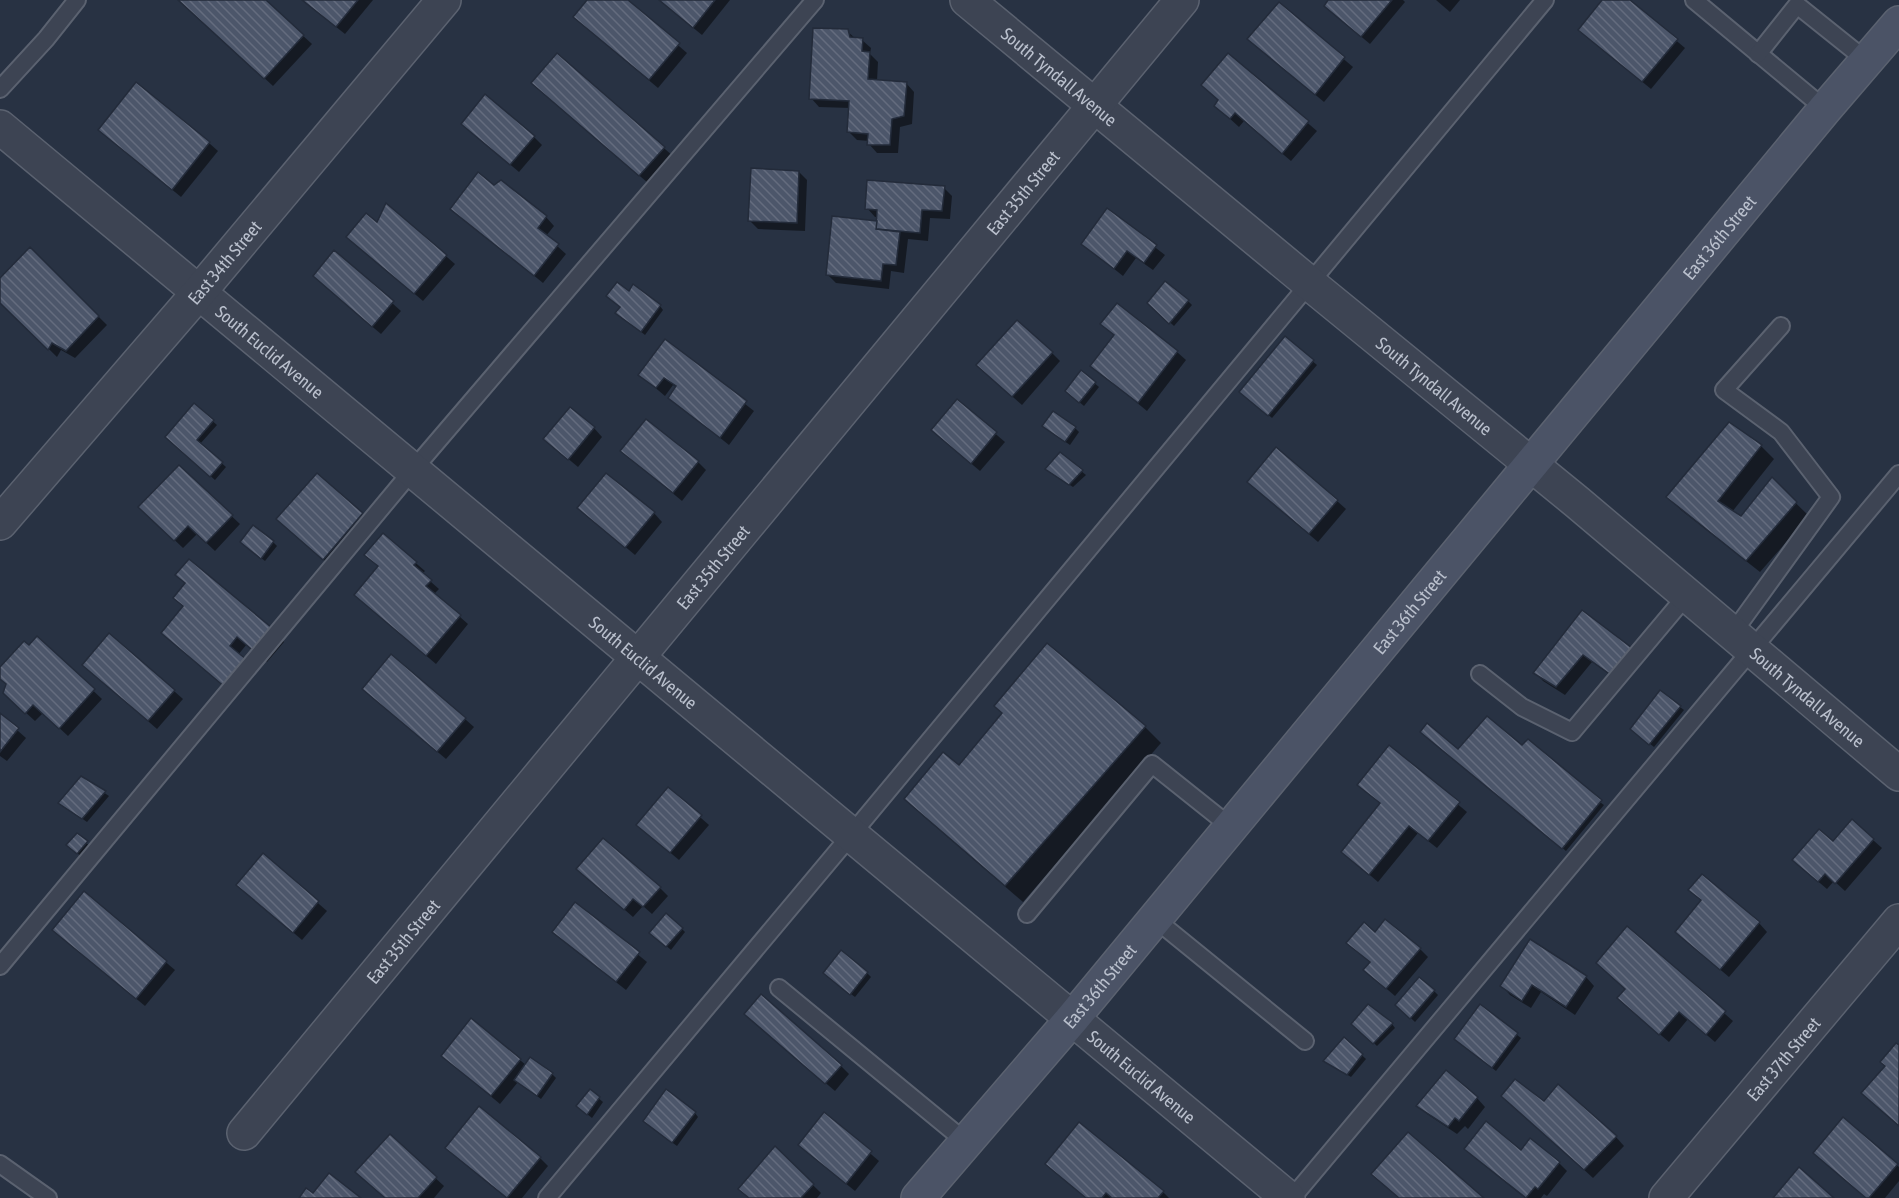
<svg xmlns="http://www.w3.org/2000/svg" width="1899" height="1198" viewBox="0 0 1899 1198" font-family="'Asap Condensed',sans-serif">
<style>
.shadow{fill:#0007}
.building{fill:url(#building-back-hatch);stroke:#232b3a;stroke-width:1.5}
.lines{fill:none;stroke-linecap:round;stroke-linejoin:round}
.service-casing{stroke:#5b6270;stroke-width:20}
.minor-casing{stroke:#5b6270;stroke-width:36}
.secondary-casing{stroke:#5b6270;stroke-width:36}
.service{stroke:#3d4453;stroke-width:16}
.minor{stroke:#3d4453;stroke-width:33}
.secondary{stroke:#4b5366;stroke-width:33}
.labels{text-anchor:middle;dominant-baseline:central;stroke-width:5;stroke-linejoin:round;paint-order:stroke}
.street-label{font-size:18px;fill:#bac0cd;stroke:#212938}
</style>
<defs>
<pattern id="building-back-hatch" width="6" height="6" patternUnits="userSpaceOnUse" patternTransform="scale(1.5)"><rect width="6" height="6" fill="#4c566a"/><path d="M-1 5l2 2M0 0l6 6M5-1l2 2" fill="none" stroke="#646c7e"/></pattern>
</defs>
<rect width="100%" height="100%" fill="#283243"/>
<!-- shadow -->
<g class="shadow">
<polygon points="180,0 264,0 312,44 273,86"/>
<polygon points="302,0 373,0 345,34"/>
<polygon points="589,0 626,0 687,53 658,88 583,25"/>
<polygon points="659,0 730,0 702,35"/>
<polygon points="1330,0 1403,0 1405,2 1370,44 1334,14"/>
<polygon points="1436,0 1460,0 1450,12"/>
<polygon points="1604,0 1628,0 1685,48 1651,89 1589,38"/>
<polygon points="1279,4 1353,67 1324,102 1258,47"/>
<polygon points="847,31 856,39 862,40 871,48 870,54 878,62 877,81 906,83 914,92 912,124 900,127 898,153 877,153 869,144 869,141 857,140 849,132 850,108 819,107 811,98"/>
<polygon points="557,55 673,156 648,183 541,91"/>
<polygon points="1228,55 1317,131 1291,161 1244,121 1239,127 1216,106 1220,101"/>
<polygon points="100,130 209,143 218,151 181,197"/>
<polygon points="471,132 534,137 542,145 519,172"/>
<polygon points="799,172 807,180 805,231 758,229 749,220"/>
<polygon points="494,186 546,217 554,226 546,236 566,254 543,283 452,209"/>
<polygon points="944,188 952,196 950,219 930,218 928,241 908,239 904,273 891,271 889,289 836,283 827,274 878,223 878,217 875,217 867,208"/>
<polygon points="387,205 455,264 423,301 348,237 377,224"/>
<polygon points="1108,211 1165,255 1153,270 1136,258 1123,276 1083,244"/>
<polygon points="30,249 107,325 75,358 61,350 57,357 0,301 0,280"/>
<polygon points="335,252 401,311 381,334 323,285"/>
<polygon points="629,293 660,306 663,310 645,335 621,316"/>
<polygon points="1188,301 1192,305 1174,326 1149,303"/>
<polygon points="1102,324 1177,352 1186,360 1147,411 1092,366 1115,336"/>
<polygon points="1285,338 1317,365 1272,418 1245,395"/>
<polygon points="665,341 754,411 729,445 670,398 677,388 673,385 665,396 640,375"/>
<polygon points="1052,353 1060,361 1022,405 987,374"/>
<polygon points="1081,372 1099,387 1084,406 1071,395"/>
<polygon points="957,401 1005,442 980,471 941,438"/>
<polygon points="194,405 217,425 200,444 226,467 215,480 170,441"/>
<polygon points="1729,424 1761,446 1774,459 1732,512 1741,518 1772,480 1809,516 1760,572 1681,510 1668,497"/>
<polygon points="594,428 602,437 578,467 554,447"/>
<polygon points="1075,428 1079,432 1070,445 1048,430"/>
<polygon points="622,451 698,462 706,470 682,501"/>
<polygon points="1060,454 1086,475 1073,487 1051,473"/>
<polygon points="179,467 240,524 215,551 197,534 183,548 140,507"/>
<polygon points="317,475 371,523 332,567 287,528"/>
<polygon points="1257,490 1337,501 1346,509 1318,542"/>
<polygon points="579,508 654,513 662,522 635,555"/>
<polygon points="383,535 425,571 422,574 439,589 434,594 468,624 436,664 364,603 380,567"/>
<polygon points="273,542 277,546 265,561 245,546"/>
<polygon points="185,607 276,633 284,642 267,662 247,644 238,655"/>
<polygon points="1582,613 1620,682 1592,662 1565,695 1543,681 1535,672"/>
<polygon points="37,638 102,699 68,736 43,713 35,721 13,701 7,684 0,677 0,669 29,647"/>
<polygon points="93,673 174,691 183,699 157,729"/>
<polygon points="372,697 465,719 474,727 446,759"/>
<polygon points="1680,707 1684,710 1654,747 1635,732"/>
<polygon points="0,715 26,738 7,761 0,756"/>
<polygon points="1145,727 1161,743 1023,902 922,815 906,799 959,767"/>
<polygon points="1426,735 1459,751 1522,747 1604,805 1566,851"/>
<polygon points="1389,747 1467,812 1437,848 1418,833 1378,882 1343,852 1381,804 1359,785"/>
<polygon points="82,778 109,796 87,822 64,806"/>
<polygon points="668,789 709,825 679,860 647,833"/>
<polygon points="1873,840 1882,848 1845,891 1834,881 1827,889 1802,868 1833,843"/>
<polygon points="86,843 90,846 82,857 72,849"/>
<polygon points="263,855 327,911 302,940 247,893"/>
<polygon points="587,877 660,888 668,896 652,914 643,906 633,917"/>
<polygon points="1690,890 1759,923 1767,932 1729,977 1685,940 1702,901"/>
<polygon points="84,893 175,970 145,1006 63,938"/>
<polygon points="576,904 647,962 626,990 562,940"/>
<polygon points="1627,928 1733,1021 1715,1042 1688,1019 1669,1042 1627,1006"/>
<polygon points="682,929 685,932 671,950 655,936"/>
<polygon points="1375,934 1420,949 1428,957 1395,996 1374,978 1371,963"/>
<polygon points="867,973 871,977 855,997 828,977"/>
<polygon points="1586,977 1594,986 1575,1015 1541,992 1531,1008 1510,995 1502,986"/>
<polygon points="1434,991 1438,995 1415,1022 1397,1005"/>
<polygon points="1481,1007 1521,1038 1496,1071 1460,1043"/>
<polygon points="471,1020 526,1065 552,1074 556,1078 541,1099 518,1082 500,1104 452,1064"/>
<polygon points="754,1022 841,1066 849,1074 835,1091"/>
<polygon points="1353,1023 1392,1024 1395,1028 1377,1046"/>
<polygon points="1344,1039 1366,1059 1351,1077 1325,1061"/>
<polygon points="590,1091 603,1102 592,1118 582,1110"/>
<polygon points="1477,1098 1485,1107 1468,1129 1465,1126 1457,1134 1427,1114 1418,1106"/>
<polygon points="1544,1103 1616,1137 1624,1146 1593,1178 1512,1104"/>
<polygon points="695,1113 698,1117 677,1146 648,1125"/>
<polygon points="824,1114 879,1161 855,1191 808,1153"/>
<polygon points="1843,1119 1899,1167 1899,1181 1885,1198 1867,1198"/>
<polygon points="390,1136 444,1186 434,1198 386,1198"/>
<polygon points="775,1148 821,1193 817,1198 749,1198"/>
<polygon points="1521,1152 1559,1163 1567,1171 1547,1196 1544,1194 1541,1198 1525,1198 1474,1157"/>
<polygon points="456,1156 540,1158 548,1166 522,1198 506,1198"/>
<polygon points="1055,1172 1163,1192 1169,1198 1087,1198"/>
</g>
<!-- building -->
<g class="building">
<polygon points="178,0 266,0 304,35 264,79"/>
<polygon points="302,0 358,0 336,27"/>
<polygon points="587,0 628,0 680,43 649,80 573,17"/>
<polygon points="659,0 715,0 693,28"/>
<polygon points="1328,0 1392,0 1361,37 1324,6"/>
<polygon points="1602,0 1630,0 1678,39 1642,82 1578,30"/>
<polygon points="1279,2 1345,57 1315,95 1247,39"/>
<polygon points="813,28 848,29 850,37 863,38 862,51 870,52 868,79 907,82 904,116 892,119 890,145 867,145 868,134 847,132 849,101 809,99"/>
<polygon points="557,53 665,147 639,176 531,83"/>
<polygon points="1228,53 1309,121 1282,154 1235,113 1230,119 1214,106 1218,100 1201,85"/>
<polygon points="136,82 210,142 172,190 98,130"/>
<polygon points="485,94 535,136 510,165 461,124"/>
<polygon points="751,168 799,171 797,223 748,221"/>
<polygon points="478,172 494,185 501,180 547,216 538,228 559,244 534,276 450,209"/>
<polygon points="867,180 945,186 942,211 922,210 920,233 876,229 877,210 865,209"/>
<polygon points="386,203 447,255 414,294 346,237 366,213 377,222"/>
<polygon points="1107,208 1157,245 1144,263 1127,251 1114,269 1081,244"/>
<polygon points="832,216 877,221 876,229 900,232 896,265 883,264 881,281 826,275"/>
<polygon points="30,247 99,316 66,351 52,343 48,350 0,303 0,278"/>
<polygon points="334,250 394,301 372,327 313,276"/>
<polygon points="1165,281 1189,300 1169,324 1147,303"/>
<polygon points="617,282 629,291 633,284 661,305 641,332 615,313 620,307 606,296"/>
<polygon points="1117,303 1178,351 1138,403 1090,366 1114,335 1100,324"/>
<polygon points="1017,320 1053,352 1012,397 976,365"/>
<polygon points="1285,336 1314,360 1268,416 1239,392"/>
<polygon points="665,339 747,401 720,438 668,398 676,386 664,378 656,388 638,375"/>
<polygon points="1081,370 1096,382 1079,403 1065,391"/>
<polygon points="957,399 997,432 971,464 931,430"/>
<polygon points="194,403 214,420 197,440 223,462 210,477 165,437"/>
<polygon points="570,407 595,427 568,460 543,439"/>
<polygon points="1053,411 1076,427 1065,442 1042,426"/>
<polygon points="646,419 699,461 673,493 620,451"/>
<polygon points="1729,422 1762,445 1718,501 1741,516 1772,477 1797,502 1746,561 1666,497"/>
<polygon points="1276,447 1338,500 1309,534 1247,482"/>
<polygon points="1060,452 1083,470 1069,485 1045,469"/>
<polygon points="179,465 233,515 206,543 188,526 174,541 138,507"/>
<polygon points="317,473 363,513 323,560 276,519"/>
<polygon points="606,473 655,512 625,548 577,508"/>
<polygon points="253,525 274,541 261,559 240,542"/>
<polygon points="383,533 417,562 414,565 432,580 426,586 461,615 426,656 354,595 378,566 364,555"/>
<polygon points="189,559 277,632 258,655 237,637 230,646 248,661 226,688 161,633 183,606 173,598 185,583 175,575"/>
<polygon points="1582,610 1632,648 1611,675 1583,655 1556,687 1533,673"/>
<polygon points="109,633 175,690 148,721 82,665"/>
<polygon points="37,636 95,689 59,729 33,705 25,714 3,693 6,684 0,679 0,667 24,641 29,645"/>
<polygon points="1047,643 1146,726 1005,886 904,799 943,752 959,765 1002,713 994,706"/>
<polygon points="391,654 466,718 437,752 362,689"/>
<polygon points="1660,690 1681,706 1649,745 1630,729"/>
<polygon points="0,713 19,728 0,752"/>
<polygon points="1487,716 1522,745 1528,739 1602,800 1562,849 1420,732 1427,723 1458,749"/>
<polygon points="1389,745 1460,802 1428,841 1409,826 1369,875 1341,852 1380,803 1357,785"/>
<polygon points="81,776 106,791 82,819 58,803"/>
<polygon points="668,787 702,815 670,853 636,825"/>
<polygon points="1852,819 1874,839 1835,884 1825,874 1818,882 1792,860 1819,829 1833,841"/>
<polygon points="77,833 88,841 77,854 66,845"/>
<polygon points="603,838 661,887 643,907 633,899 624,910 576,869"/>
<polygon points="263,853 319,901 293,933 236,885"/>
<polygon points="1702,874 1760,922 1720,970 1675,932 1701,900 1688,890"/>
<polygon points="84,891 167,961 136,999 52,930"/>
<polygon points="575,902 640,952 616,982 552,932"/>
<polygon points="666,913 683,928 666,947 649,933"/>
<polygon points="1385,919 1421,948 1386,989 1363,970 1370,962 1346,943 1364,922 1375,932"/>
<polygon points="1627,926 1726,1011 1706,1035 1679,1012 1659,1035 1617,998 1625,989 1596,963"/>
<polygon points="1530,939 1587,976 1566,1007 1532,985 1522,1001 1500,986"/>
<polygon points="841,950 868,972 850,995 823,973"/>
<polygon points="1419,977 1435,990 1410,1019 1395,1005"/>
<polygon points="761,994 842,1065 825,1084 744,1014"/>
<polygon points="1368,1004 1393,1023 1373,1044 1351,1024"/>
<polygon points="1480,1004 1518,1033 1492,1068 1454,1039"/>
<polygon points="471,1018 521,1059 491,1096 441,1056"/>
<polygon points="1344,1037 1363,1054 1347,1075 1323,1061"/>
<polygon points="1896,1043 1899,1045 1899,1126 1861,1093 1885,1066 1880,1062"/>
<polygon points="530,1057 553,1073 537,1096 514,1080"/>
<polygon points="1446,1070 1478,1097 1459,1121 1455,1118 1448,1127 1416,1106"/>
<polygon points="1515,1079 1544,1101 1558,1084 1617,1136 1584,1170 1501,1096"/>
<polygon points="590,1089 600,1097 587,1115 576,1106"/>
<polygon points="666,1089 696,1112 672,1143 643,1121"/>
<polygon points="479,1106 541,1157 507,1198 445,1148"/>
<polygon points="824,1112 872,1151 846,1184 798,1145"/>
<polygon points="1843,1117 1898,1164 1869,1198 1866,1198 1813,1153"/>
<polygon points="1486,1121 1521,1150 1530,1138 1560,1162 1538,1189 1535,1187 1526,1198 1464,1149"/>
<polygon points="1079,1122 1164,1191 1158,1198 1112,1198 1106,1193 1102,1198 1086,1198 1045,1164"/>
<polygon points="1408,1132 1484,1198 1399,1198 1371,1174"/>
<polygon points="390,1134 437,1177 418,1198 385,1198 355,1172"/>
<polygon points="775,1146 814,1184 801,1198 749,1198 738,1189"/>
<polygon points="1799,1167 1834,1198 1773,1198"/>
<polygon points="329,1173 361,1198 299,1198 306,1188 313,1193"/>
</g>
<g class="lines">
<!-- service casing -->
<g class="service-casing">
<g id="service">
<polyline points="1694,0 1825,109"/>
<polyline points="1758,54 1797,5 1867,61"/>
<polyline points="0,89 46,39 77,0"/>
<polyline points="1732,634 1831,497 1781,432 1724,390 1781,326"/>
<polyline points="1480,674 1522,707 1572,732 1686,596"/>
<polyline points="1027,914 1152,764 1231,827"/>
<polyline points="1155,919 1305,1041"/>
<polyline points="0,966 412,471 815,0"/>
<polyline points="779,988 966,1142"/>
<polyline points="0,1164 48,1198"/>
<polyline points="547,1198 851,835 1545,0"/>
<polyline points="1292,1198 1899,474"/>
</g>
</g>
<!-- minor casing -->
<g class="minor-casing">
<g id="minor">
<path id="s1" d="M967,0L1309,283L1577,502L1899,774"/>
<path id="s2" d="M0,127L1288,1198"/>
<path id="s3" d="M0,523L200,291L444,0"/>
<path id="s4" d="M244,1133L1182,0"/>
<path id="s5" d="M1666,1198L1899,921"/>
</g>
</g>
<!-- secondary casing -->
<g class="secondary-casing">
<g id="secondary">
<path id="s6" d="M918,1198L1072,1019L1825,109L1899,23"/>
</g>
</g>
<!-- service -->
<use href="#service" class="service"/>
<!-- minor -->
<use href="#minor" class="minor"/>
<!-- secondary -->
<use href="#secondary" class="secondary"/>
</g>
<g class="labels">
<!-- street labels -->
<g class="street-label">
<text stroke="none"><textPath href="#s1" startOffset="120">South Tyndall Avenue</textPath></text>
<text stroke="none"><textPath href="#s4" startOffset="1221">East 35th Street</textPath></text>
<text stroke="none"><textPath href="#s6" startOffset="1251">East 36th Street</textPath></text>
<text stroke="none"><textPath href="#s3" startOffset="344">East 34th Street</textPath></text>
<text stroke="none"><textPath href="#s2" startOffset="351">South Euclid Avenue</textPath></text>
<text stroke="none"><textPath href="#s1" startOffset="606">South Tyndall Avenue</textPath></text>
<text stroke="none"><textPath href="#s4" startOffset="735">East 35th Street</textPath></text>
<text stroke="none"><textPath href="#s6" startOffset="765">East 36th Street</textPath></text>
<text stroke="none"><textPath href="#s2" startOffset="837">South Euclid Avenue</textPath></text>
<text stroke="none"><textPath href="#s1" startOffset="1092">South Tyndall Avenue</textPath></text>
<text stroke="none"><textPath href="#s4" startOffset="249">East 35th Street</textPath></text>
<text stroke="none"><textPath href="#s6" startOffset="279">East 36th Street</textPath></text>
<text stroke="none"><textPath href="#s5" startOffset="182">East 37th Street</textPath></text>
<text stroke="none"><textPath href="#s2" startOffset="1485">South Euclid Avenue</textPath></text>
</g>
</g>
</svg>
